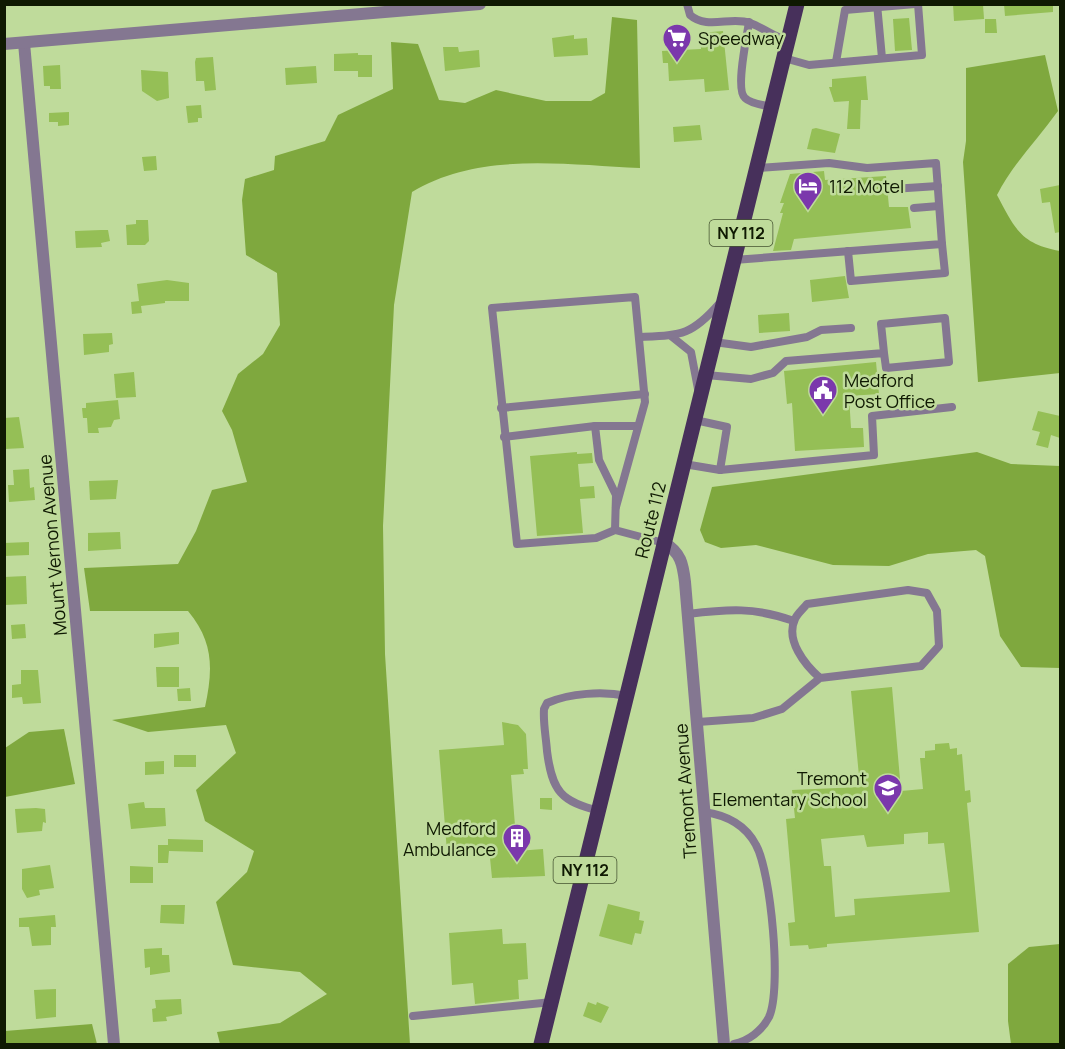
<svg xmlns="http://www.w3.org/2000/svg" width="1065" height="1049" viewBox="0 0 1065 1049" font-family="Manrope,sans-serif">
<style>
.forest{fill:#7fa83e}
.building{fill:#95bf56;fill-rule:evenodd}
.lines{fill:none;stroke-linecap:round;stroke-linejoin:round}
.service{stroke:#847791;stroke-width:8}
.minor{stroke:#847791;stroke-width:12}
.primary{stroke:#47305b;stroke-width:15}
.labels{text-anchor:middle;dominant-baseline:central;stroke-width:5;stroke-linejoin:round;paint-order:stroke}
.shield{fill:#bfdb9b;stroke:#445330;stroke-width:1.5}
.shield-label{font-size:16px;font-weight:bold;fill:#0f1902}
.poi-label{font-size:18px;fill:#0f1902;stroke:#bfdb9b;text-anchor:start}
.street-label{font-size:18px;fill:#0f1902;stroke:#bfdb9b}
</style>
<rect width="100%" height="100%" fill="#bfdb9b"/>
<!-- forest -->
<g class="forest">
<path d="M612,17L637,20L640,168C565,165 479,151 412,192L394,305L383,526L385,654L410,1044H220L217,1032L280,1023L327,994L300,972L233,965L216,902L247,872L254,851L205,821L196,790L236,753L226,725L148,732L112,720L205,707C213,670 214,642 188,611H90L84,568L178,564L196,531L212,490L247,482L232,430L222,411L238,374L263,354L280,325L277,273L246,255L242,200L245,179L274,170L275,156L325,141L338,115L393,89L391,42L418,44L439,100L465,103L496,90L546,101H591L605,93Z"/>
<path d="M1045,55L1058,111C1038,139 1012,165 997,195C1015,229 1021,244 1060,251V373L978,382L963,162L966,141V68Z"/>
<polygon points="977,452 1011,464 1060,466 1060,668 1021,667 1000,636 985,556 976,550 928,554 889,566 833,565 756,545 721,548 705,542 700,530 712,487"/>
<polygon points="64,729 75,784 5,797 5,748 29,732"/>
<polygon points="1060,944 1060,1044 1011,1044 1008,1021 1008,964 1029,947"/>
<polygon points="92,1024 97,1044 5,1044 5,1031"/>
</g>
<!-- building -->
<g class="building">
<polygon points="953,4 983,4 984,19 954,21"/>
<polygon points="1004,4 1053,4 1053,12 1005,16"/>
<polygon points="909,18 912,50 895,51 893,19"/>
<polygon points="985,19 996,19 997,33 985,33"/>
<polygon points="723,31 729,90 705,92 704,79 669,81 668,63 663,63 662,51 701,49 700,33"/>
<polygon points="574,35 574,39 587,38 588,55 554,57 552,38"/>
<polygon points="443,47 458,47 459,52 479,50 480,67 445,71"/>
<polygon points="358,53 358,55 372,55 372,77 358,77 358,71 334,71 334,54"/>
<polygon points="213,57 216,90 205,91 204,81 196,81 195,62 196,58"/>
<polygon points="60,65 61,89 50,89 50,86 44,86 43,66"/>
<polygon points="316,66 317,83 286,85 285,68"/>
<polygon points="141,70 168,72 169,98 157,101 142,91"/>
<polygon points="866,76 868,100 861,100 860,129 847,129 849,101 834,102 829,87 832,87 832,79"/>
<polygon points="201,105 202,118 198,118 198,122 188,123 186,106"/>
<polygon points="69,112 69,125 58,126 58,122 49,122 49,113"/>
<polygon points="700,125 702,140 674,142 673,127"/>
<polygon points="816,128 840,134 835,153 807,149 812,129"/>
<polygon points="156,156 157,170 144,171 142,157"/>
<polygon points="824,171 825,180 886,176 889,207 908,207 911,228 794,239 791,250 773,251 783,213 780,213 784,203 780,203 790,174"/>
<polygon points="1060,185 1060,232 1055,233 1050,202 1042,203 1040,189"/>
<polygon points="136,220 148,220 149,241 145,245 127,245 126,225 136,224"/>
<polygon points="101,230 108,230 110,241 101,243 102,247 76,248 75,231"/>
<polygon points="845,276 849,298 812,302 810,280"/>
<polygon points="167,280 189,283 189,301 165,301 165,303 141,306 142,313 132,314 131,302 139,301 137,284"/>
<polygon points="789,313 790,331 759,333 758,315"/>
<polygon points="112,333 113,344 109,345 109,352 84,355 83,334"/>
<polygon points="876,362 879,394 849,396 851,428 863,428 864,447 795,451 792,403 787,404 784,371"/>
<polygon points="134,372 136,397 116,398 114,374"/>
<polygon points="118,400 120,419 114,420 111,427 98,428 99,433 88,433 87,418 83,418 82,408 86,408 86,403"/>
<polygon points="1038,411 1060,416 1060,438 1051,435 1048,448 1036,445 1040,432 1032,430"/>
<polygon points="19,417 24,448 5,449 4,418"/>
<polygon points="577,452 577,454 592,453 593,463 578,464 580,487 594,486 595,498 580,499 583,533 537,536 530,456"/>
<polygon points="29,469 30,488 34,487 35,500 9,502 8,485 14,485 13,470"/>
<polygon points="118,480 116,499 90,500 89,481"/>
<polygon points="120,532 121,549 88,551 88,533"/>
<polygon points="29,542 29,555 4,556 4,543"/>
<polygon points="26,576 27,604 4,605 4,577"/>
<polygon points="25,624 26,638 12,639 11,625"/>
<polygon points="179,632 179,644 154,648 154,634"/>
<polygon points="156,667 179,667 179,687 157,687"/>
<polygon points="21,670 38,670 41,703 23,704 22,697 12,698 12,685 21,684"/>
<path d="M892,687L901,791L923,789L920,758H925V751L935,750V744L949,743L950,749L957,748V755L962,754L965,791L970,790L971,802L967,803L979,932L827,944V947L809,949L808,945L790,946L788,923L795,922L786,819L795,818L792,790L860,787L851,691ZM928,832V844L944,843L950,892L854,899L855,915L835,917L831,866H824L821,839L864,835L867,847L904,844V834Z"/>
<polygon points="190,688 191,701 178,701 177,689"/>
<polygon points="502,722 518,725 526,734 528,769 523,769 524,774 511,775 517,851 543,849 545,876 492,878 489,848 447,852 439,750 504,745"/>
<rect x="174" y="755" width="22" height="12"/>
<polygon points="164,761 164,774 145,775 145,762"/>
<polygon points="540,798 552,798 552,810 540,809"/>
<polygon points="144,802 145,808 165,808 166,826 131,829 128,804"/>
<polygon points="36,808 45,809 46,823 43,822 42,831 17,833 15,809"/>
<polygon points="168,839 203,840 203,852 169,851 168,863 158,863 158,845 168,845"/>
<polygon points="50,865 54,888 39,890 40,895 27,898 22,889 22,869"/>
<polygon points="130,866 153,867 153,883 130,883"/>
<polygon points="608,904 640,912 639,920 644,921 641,934 635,933 632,945 599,936"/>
<polygon points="161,905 185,905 184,924 160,923"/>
<polygon points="55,915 56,927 51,927 51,945 32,946 29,927 19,927 19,918"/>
<polygon points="502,929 503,944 526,943 528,979 518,980 519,999 475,1004 473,983 452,985 449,933"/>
<polygon points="162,948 162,955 169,955 170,972 150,975 150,967 145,968 144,949"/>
<polygon points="56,989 56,1017 36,1019 34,990"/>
<polygon points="181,999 182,1014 166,1017 167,1021 153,1022 152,1009 156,1008 155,1000"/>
<polygon points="588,1002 596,1005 597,1002 609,1007 601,1023 583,1016"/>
</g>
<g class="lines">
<!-- service -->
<g class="service">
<path d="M687,4L690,15C707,30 731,16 750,23C764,28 774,37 789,41"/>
<polyline points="877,4 882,58"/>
<path d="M749,22C747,36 735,90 745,98C751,104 764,105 772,107"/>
<polyline points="784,58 809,65 922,55 918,4"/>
<polyline points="836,62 845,10 915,4"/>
<polyline points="892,189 938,186"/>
<polyline points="914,208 939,206"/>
<polyline points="848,251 851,281 945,273 942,244"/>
<polyline points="734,260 942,244 936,163 867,168 829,163 757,168"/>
<polyline points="671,336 691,352 698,389"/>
<path d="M639,337C681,335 691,336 719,304"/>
<polyline points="714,342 751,347 807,337 821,330 851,328"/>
<polyline points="706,375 751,379 773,373 786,361 884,353 881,324 945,318 949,362 886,368 884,353"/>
<polyline points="501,408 645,394"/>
<polyline points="695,420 727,427 720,470"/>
<polyline points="595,426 599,460 616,495 615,530"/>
<polyline points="504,437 595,426 637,426"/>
<polyline points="684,464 720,470 874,455 872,416 952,407"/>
<polyline points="616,507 645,402 635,297 492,308 517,544 596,538 615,530 664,543"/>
<path d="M688,614C729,609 754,607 794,621"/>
<path d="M698,722L753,718L782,709L820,678L921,666L939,646L937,611L927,593L908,590L807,604C803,609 797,614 795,619C785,640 805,665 820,678"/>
<path d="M600,811C561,802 552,791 547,751C546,737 543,723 544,709L547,703C570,693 603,691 627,696"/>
<path d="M704,812C726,815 745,824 756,845C771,872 782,989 769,1017C762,1031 748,1041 734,1044"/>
<polyline points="413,1016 552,1002"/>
</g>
<!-- minor -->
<g class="minor">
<polyline points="24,43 114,1044"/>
<polyline points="4,44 480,4"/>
<path d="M664,543C681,552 683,565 685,582L724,1044"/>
</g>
<!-- primary -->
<polyline class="primary" points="541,1044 797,4"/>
</g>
<!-- icons -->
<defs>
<g id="supermarket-pin" transform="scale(1.5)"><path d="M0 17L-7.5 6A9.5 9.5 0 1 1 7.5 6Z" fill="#7b38ac" stroke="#bfdb9b"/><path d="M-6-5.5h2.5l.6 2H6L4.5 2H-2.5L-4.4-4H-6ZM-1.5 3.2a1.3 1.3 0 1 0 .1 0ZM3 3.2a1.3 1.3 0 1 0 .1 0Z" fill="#fff"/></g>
<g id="hotel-pin" transform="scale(1.5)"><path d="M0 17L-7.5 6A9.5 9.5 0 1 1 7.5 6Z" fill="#7b38ac" stroke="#bfdb9b"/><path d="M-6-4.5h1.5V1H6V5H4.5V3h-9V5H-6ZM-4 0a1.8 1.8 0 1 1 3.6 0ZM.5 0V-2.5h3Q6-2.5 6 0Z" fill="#fff"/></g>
<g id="civic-pin" transform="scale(1.5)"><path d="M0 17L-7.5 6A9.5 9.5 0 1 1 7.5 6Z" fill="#7b38ac" stroke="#bfdb9b"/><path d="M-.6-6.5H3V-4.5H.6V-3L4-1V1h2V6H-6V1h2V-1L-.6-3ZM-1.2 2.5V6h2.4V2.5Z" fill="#fff"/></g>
<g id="school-pin" transform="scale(1.5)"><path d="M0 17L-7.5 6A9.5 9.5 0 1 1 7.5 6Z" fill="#7b38ac" stroke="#bfdb9b"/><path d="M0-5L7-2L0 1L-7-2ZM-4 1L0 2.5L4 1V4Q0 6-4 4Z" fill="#fff"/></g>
<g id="building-pin" transform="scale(1.5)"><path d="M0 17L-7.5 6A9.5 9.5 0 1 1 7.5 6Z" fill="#7b38ac" stroke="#bfdb9b"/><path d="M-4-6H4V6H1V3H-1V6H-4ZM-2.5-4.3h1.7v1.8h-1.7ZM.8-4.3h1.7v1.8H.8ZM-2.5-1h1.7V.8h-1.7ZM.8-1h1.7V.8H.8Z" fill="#fff"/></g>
</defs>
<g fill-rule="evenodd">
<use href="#supermarket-pin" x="677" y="38"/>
<use href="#hotel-pin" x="808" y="186"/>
<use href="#civic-pin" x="823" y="390"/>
<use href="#school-pin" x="888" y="788"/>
<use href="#building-pin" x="517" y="838"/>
</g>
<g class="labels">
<!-- shield labels -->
<g class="shield">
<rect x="709.5" y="220" width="63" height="26" rx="4.5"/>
<rect x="553.5" y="857" width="63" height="26" rx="4.5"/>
</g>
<g class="shield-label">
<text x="741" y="233">NY 112</text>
<text x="585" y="870">NY 112</text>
</g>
<!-- poi labels -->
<g class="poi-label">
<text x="698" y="38">Speedway</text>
<text x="829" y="186">112 Motel</text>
<text x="844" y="380">Medford<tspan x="844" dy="21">Post Office</tspan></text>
<text x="867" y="778" text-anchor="end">Tremont<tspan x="867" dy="21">Elementary School</tspan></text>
<text x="496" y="828" text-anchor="end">Medford<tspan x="496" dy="21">Ambulance</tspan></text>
</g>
<!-- street labels -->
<g class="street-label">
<text transform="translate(650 520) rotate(-76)">Route 112</text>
<text transform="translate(52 545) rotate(-95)">Mount Vernon Avenue</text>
<text transform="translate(685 791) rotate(-94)">Tremont Avenue</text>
</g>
</g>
<!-- border -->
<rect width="1065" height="1049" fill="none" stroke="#0f1902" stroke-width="12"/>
</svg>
